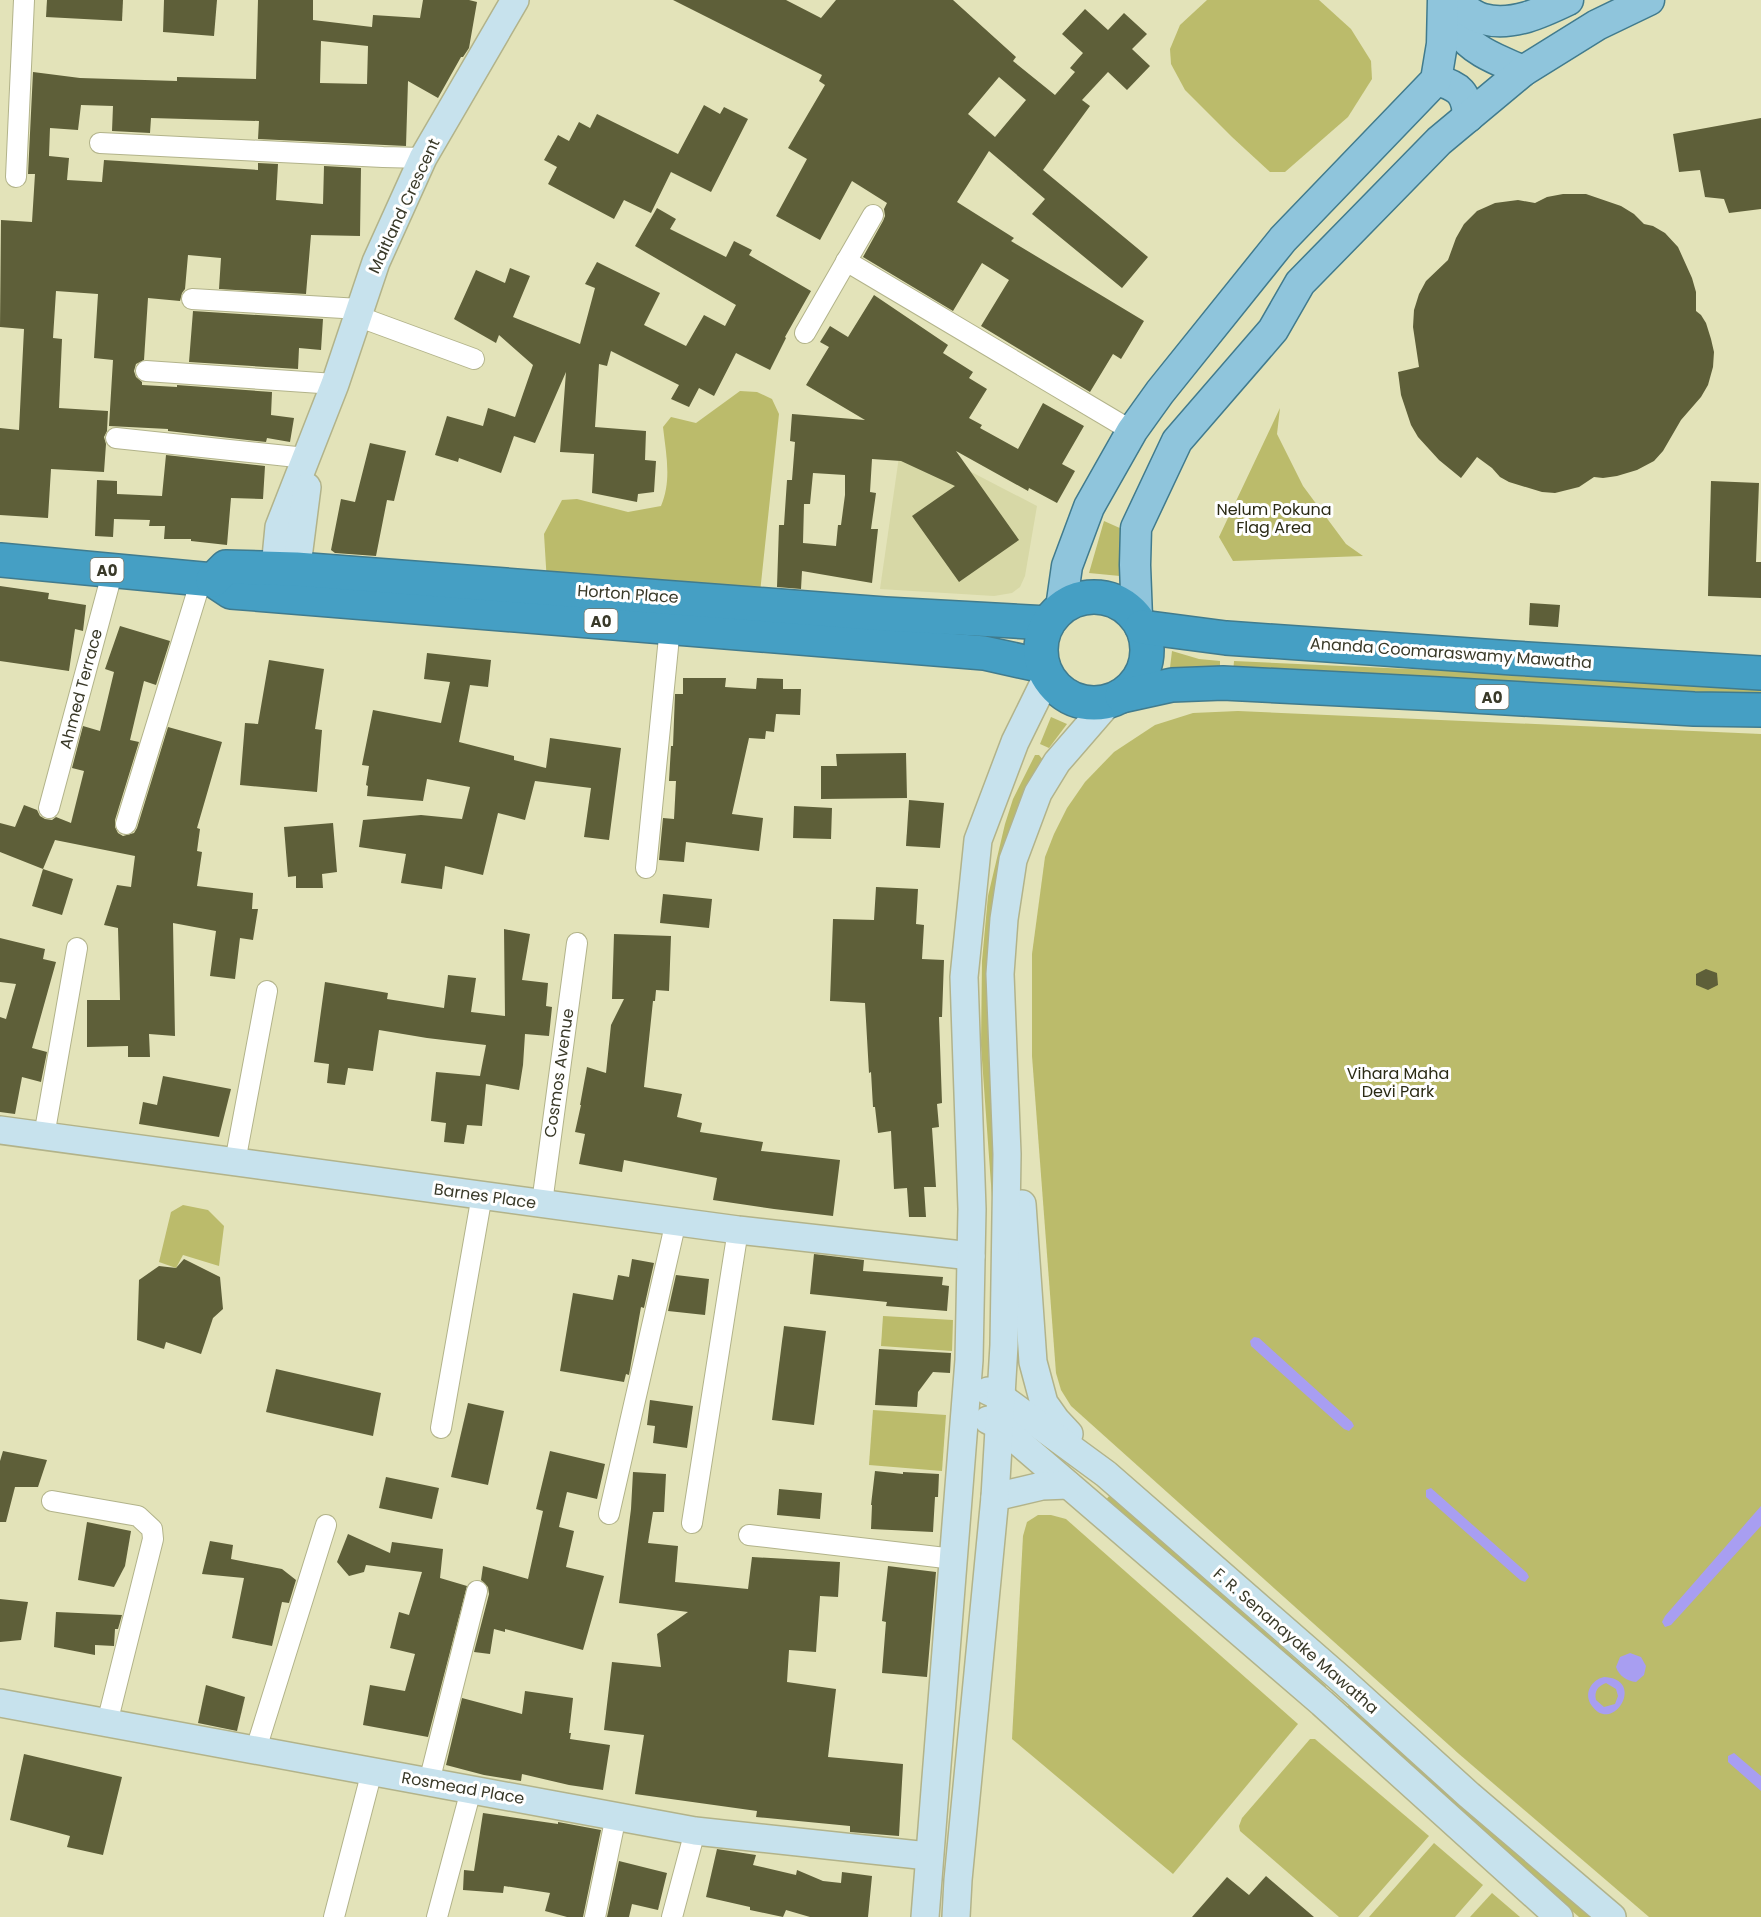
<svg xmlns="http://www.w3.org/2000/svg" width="1761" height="1917" viewBox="0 0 1761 1917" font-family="Poppins,sans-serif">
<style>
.built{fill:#d7d8a6}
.green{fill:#bbbb6b}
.water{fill:#a89ef1;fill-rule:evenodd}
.building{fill:#5e5f39;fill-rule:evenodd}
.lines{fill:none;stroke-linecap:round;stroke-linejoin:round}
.street-casing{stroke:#b2b38a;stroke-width:22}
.secondary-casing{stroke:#b2b38a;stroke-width:30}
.primary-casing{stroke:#417b8d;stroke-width:33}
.highway-casing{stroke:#417b8d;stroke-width:36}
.street{stroke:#fff;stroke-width:20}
.secondary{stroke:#c7e2ed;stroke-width:27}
.primary{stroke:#8fc5dc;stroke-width:30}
.highway{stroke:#459fc4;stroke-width:33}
.labels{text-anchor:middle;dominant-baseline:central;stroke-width:6;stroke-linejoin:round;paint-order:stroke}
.shield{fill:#fff;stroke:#747468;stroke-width:1.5}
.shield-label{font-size:15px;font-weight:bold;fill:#393928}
.street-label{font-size:16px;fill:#393928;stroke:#fff}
.park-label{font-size:16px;fill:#2b2b15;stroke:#fff}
</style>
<rect width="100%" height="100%" fill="#e3e3b9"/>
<!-- built -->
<polygon class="built" points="902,436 1037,506 1025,576 1020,587 1012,593 994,596 880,589"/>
<!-- green -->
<g class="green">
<polygon points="1207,0 1319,0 1351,29 1371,61 1372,79 1348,117 1285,172 1270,172 1232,137 1185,90 1171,64 1170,49 1180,25"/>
<path d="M740,391L757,392L772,399L779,414L759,602L547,583L544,534L562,500L577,499L628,512L661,506C672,480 666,454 663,427L671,417L696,423Z"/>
<polygon points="1280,408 1277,434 1303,486 1346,544 1363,556 1233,561 1219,537"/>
<polygon points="1104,521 1122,529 1119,557 1120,576 1089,573"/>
<polygon points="1172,651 1199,659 1220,661 1220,672 1169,676"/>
<polygon points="1234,661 1761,685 1761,698 1233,673"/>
<polygon points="1238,711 1761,734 1761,1917 1649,1917 1459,1754 1071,1406 1061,1390 1056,1373 1032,1056 1032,954 1045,857 1054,834 1067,808 1085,782 1114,752 1155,725 1193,713"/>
<polygon points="1051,717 1067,724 1049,748 1040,744"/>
<polygon points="1035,755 1039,755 1043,760 990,960 988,1047 999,1195 992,1351 992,1198 981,1046 982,961 988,896 1005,824 1013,799"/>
<polygon points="183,1205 208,1210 224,1226 219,1266 183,1255 176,1268 159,1262 171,1212"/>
<polygon points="883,1316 953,1320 952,1351 881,1346"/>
<polygon points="873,1410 946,1415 942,1471 869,1465"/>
<polygon points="1110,1495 1326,1686 1326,1688 1322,1691 1104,1502"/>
<polygon points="1038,1515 1051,1515 1066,1519 1298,1724 1173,1874 1012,1739 1023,1536 1027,1522"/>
<polygon points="1347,1706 1349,1706 1591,1917 1579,1917 1344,1712"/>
<polygon points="1310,1739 1315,1739 1429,1836 1358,1917 1339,1917 1240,1831 1239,1826 1242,1818"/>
<polygon points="1434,1843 1483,1885 1455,1917 1369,1917"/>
<polygon points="1492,1893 1520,1917 1470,1917"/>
</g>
<!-- water -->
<g class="water">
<polygon points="1254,1337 1259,1338 1352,1422 1354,1426 1349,1431 1344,1429 1251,1346 1250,1341"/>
<polygon points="1431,1488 1527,1573 1529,1577 1525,1582 1520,1580 1426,1497 1426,1490"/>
<polygon points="1761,1506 1761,1526 1671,1625 1665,1627 1662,1622 1665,1616"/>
<path d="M1630,1653L1641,1657L1646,1666L1644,1675L1636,1682C1627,1681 1619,1676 1616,1667L1620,1657Z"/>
<path d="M1604,1677C1647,1679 1613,1735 1592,1706C1583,1694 1591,1680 1604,1677ZM1606,1683L1616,1689L1618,1696L1615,1704L1604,1707L1596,1700C1594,1691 1598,1686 1606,1683Z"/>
<polygon points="1734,1753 1761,1776 1761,1791 1728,1762 1728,1756"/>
</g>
<!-- building -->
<g class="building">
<polygon points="47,0 123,0 122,21 46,17"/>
<polygon points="164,0 217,0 214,36 163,32"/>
<path d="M258,0H313V20L372,27L373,15L420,18L423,0H469L477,2L469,48L463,57H461L438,98L408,81L406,146L258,139L259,121L151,118L150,133L112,131L113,106L81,105L78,130L50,128L49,156L69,158L67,180L102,182L104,160L258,170V163L278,164L276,200L323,204L324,166L361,168L360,236L311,235L306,294L219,289L221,258L188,255L185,289L182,293L180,301L148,298L144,360L136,364L134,371L136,377L142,382V385L177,387V385L272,392L271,415L294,418L290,442L267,438L266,442L168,431V429L109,426L113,360L94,358L98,294L56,291L53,338L62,339L59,408L108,411L107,431L104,437L106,444L104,472L51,469L48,518L0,515V428L19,430L24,329L0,327L1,220L32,222L35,174H28L33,72L80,78L177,81V77L256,79ZM321,41L368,46L367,84L320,83Z"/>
<path d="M673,0H786L821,18L836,0H953L1016,57L1013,61L1055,95L1075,72L1070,68L1083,53L1062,34L1085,9L1108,30L1124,13L1147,34L1132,49L1150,66L1127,90L1108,72L1082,100L1090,106L1043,170L1148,257L1122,288L1032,214L1045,199L989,151L957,202L1014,238L1011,241L1144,321L1121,359L1113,354L1090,392L981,326L1009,280L982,263L953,311L863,257L883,221L885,216L884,209L887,203L852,181L820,240L776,216L807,159L788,148L825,85L819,81L822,75ZM999,77L1026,100L995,137L968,114Z"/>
<polygon points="704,105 720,114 724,107 748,119 711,192 671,172 651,213 624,200 614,219 548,184 557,167 544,160 558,135 569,141 579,122 590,128 597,114 678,154"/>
<polygon points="1761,118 1761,209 1729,213 1724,199 1705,197 1700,170 1679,172 1673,134"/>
<polygon points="1563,194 1586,194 1621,206 1634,214 1644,224 1653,226 1665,233 1678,247 1692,278 1696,292 1696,311 1701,315 1706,323 1711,339 1714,352 1713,367 1708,385 1701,397 1681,420 1663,451 1654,461 1637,470 1617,476 1603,478 1594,477 1579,487 1555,493 1542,492 1509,482 1500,477 1492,468 1477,457 1461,478 1439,460 1418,437 1411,425 1401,395 1398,372 1419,367 1413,327 1414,310 1419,294 1426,281 1448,260 1456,238 1464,224 1477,211 1495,203 1518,200 1535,203 1547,197"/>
<polygon points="657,208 676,219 670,229 726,257 734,241 752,250 749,255 811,291 785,337 786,338 770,370 736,353 714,396 699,388 689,407 671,399 679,385 611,351 607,366 599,364 595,427 646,431 645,460 656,461 654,492 638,494 637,502 592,493 594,454 560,452 566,372 535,443 514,436 501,473 459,458 458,462 435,455 447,416 483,426 488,408 515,417 533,365 499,335 496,343 454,319 476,270 505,283 510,268 530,276 513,317 580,344 595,288 585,284 597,262 660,293 644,325 686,346 704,315 725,326 736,305 635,246"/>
<path d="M874,295L948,345L943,353L973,372L969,378L987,389L969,418L982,425L980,428L1018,449L1043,403L1084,426L1062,464L1075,471L1057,503L1029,488L1028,491L956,451L1019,540L959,582L912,516L955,486L901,461L872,459L870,492L876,493L871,529H878L872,583L802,571L801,589L777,587L779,525H784L787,480H792L795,442L790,441L792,414L865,420L806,385L829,347L820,342L830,326L848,337ZM813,473L845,475V495L841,525H838L836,546L803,543L804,504H810Z"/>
<polygon points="193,311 323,319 321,350 299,348 298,369 189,362"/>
<polygon points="370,443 406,451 394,501 387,500 376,556 335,553 331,550 341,499 355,502"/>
<polygon points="166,455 265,466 263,499 231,498 227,545 191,541 191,539 164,539 165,526 149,526 150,520 114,519 113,537 95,536 97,480 117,481 117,494 162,496"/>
<polygon points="1711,481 1759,483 1756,562 1761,562 1761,598 1708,596"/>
<polygon points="0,586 49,593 48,599 86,605 83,631 75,629 69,671 0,661"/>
<polygon points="1530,603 1560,605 1558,627 1529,625"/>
<polygon points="120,626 170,641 156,685 144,681 130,740 139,742 115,820 115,827 118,833 123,836 134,833 137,828 168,727 222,742 197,828 200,829 197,851 202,852 197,886 253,893 252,909 258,909 253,940 240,938 235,979 210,976 216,931 173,923 175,1036 149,1034 150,1057 128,1057 128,1046 87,1047 87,1000 120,1000 118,928 104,925 117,885 131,887 135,856 55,840 43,869 0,852 0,823 15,827 24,805 37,810 40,816 45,819 52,820 56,817 71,823 84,771 72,768 83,726 100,731 114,672 105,669"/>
<polygon points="427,653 491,660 488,687 470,685 459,742 514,756 514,760 546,768 550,738 621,748 609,840 584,837 591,788 535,781 525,820 498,813 483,875 445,866 442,889 401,883 406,854 359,847 363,820 421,815 462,819 470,787 427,779 423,801 367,796 368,786 366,785 369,766 362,765 373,710 441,723 450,682 424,679"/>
<polygon points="269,660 324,669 315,729 322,730 317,792 240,785 245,723 258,724"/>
<polygon points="683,678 726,678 725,687 756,689 757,678 783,679 783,689 801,689 800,715 776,714 774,732 766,731 765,739 749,738 732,814 763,818 759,851 686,842 684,862 659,860 663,818 674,819 676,781 669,781 671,746 673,746 675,694 683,694"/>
<polygon points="906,753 907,798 821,799 821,766 837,766 836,754"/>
<polygon points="909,800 944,803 940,848 906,846"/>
<polygon points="794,806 832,808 831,839 793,838"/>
<polygon points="333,823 337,872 322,874 323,888 296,888 296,876 288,877 284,827"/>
<polygon points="43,869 73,879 62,915 32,906"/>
<polygon points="876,887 918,889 916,924 924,925 922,959 944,960 942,1017 939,1017 942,1103 937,1104 939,1127 932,1128 936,1187 924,1187 926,1217 909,1217 907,1188 894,1189 891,1131 878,1133 875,1107 873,1107 871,1072 869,1073 865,1003 830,1001 833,919 874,920"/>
<polygon points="663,894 712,899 709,928 660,923"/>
<polygon points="504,929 530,934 522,980 548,983 546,1006 552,1007 549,1036 525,1034 523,1065 519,1090 486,1084 482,1126 467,1125 464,1144 444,1142 446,1123 431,1121 436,1072 480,1076 486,1045 427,1038 379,1030 373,1071 348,1068 345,1085 327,1083 329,1064 314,1062 325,982 388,993 387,999 444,1008 448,975 476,978 471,1012 505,1016"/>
<polygon points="614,934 671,936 669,991 656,990 655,1001 653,1001 644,1087 682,1094 677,1117 702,1123 700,1132 763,1142 761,1151 840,1160 833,1216 774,1209 713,1200 717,1178 624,1160 622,1172 579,1164 585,1134 575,1132 581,1105 580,1105 587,1067 606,1073 611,1025 624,999 612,999"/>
<polygon points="0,938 45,949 43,959 56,962 32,1048 47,1052 41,1082 22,1077 15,1114 0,1112 0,1017 6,1019 16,984 0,982"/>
<polygon points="1706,969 1717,973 1718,985 1708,990 1696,985 1696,974"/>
<polygon points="163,1076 231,1089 219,1137 139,1124 143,1102 157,1105"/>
<polygon points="814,1254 864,1260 863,1271 943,1277 942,1285 949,1286 947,1311 886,1306 887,1302 810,1294"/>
<polygon points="184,1259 220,1277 223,1309 213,1318 201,1354 166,1342 164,1349 137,1340 139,1280 159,1266 176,1268"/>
<polygon points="632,1259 654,1263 644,1308 641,1307 629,1375 626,1374 624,1382 560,1371 573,1293 613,1300 618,1275 629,1277"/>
<polygon points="676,1275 709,1279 705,1315 668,1311"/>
<polygon points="784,1326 826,1331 814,1425 772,1420"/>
<polygon points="879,1349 951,1353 950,1373 933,1372 918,1392 917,1407 875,1405"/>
<polygon points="276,1369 381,1393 373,1436 266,1412"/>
<polygon points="650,1400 693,1406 687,1448 653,1443 655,1426 647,1425"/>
<polygon points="468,1403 504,1411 488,1485 451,1477"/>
<polygon points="3,1451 47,1460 38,1487 15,1487 6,1522 0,1522 0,1461"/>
<polygon points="550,1451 605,1464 597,1499 567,1492 559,1527 574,1531 566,1567 604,1576 583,1650 505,1629 505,1632 494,1629 490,1654 474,1652 489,1594 488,1587 481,1580 483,1566 528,1579 543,1511 536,1509"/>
<polygon points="875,1471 903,1474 903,1472 939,1474 938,1497 935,1497 933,1532 871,1529 872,1505 871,1505"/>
<polygon points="633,1472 666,1474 664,1512 653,1512 648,1543 678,1546 675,1582 748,1589 752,1557 840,1562 838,1597 820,1596 816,1652 789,1650 787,1682 836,1689 828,1757 903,1764 899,1836 850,1832 850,1826 756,1817 757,1811 635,1794 644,1735 604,1730 612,1662 661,1667 657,1634 688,1612 619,1603 631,1509"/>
<polygon points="386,1477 439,1488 432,1519 379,1508"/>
<polygon points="779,1489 822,1493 820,1519 777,1515"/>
<polygon points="87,1522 131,1531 125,1566 114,1587 78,1580"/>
<polygon points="348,1534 390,1553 392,1542 443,1549 440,1578 467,1586 428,1737 363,1725 370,1685 405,1691 415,1654 390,1648 399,1612 409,1615 422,1572 366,1565 364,1572 349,1576 337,1562"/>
<polygon points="210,1541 233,1545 231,1559 282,1569 296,1580 289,1603 282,1602 272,1646 232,1638 244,1578 202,1574"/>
<polygon points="888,1566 936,1572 927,1677 882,1673 886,1622 882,1621"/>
<polygon points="0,1599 28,1602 21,1640 0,1642"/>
<polygon points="56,1612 122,1615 118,1629 115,1629 114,1646 95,1645 95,1655 54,1647"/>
<polygon points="206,1685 245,1697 237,1731 198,1723"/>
<polygon points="525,1691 573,1698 569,1733 571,1733 570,1739 610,1745 603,1790 569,1785 522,1774 521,1781 484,1775 446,1765 462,1698 522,1714"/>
<polygon points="24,1754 122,1777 103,1855 67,1847 70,1836 10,1820"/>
<polygon points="483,1813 558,1824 558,1822 601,1830 583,1917 567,1917 545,1911 550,1893 504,1886 503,1893 463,1890 464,1870 474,1871"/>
<polygon points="717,1849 756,1855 753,1865 796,1875 797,1870 823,1881 841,1883 842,1872 872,1876 868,1917 810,1917 786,1910 783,1917 750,1910 750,1907 706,1897"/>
<polygon points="619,1861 667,1873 658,1910 632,1904 629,1917 607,1917"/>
<polygon points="1266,1876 1314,1917 1192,1917 1227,1877 1249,1895"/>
</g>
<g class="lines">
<!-- street casing -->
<g class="street-casing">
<g id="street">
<polyline points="100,143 383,157 423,158"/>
<polyline points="16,177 24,0"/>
<polyline points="846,261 1132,431"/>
<polyline points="192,299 360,309"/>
<polyline points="357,316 474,359"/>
<polyline points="805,333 873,215"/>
<polyline points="146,371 335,384"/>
<polyline points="116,438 306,458"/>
<polyline points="49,808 113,570"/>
<polyline points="126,824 201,580"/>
<polyline points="646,868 670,627"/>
<polyline points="44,1136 77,948"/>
<polyline points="235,1162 267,991"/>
<polyline points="542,1203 577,943"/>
<polyline points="441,1428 482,1195"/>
<polyline points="52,1501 138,1516 152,1529 153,1539 107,1723"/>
<polyline points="609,1514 676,1221"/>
<polyline points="692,1523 738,1230"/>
<polyline points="749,1535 954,1559"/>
<polyline points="256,1749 326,1525"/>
<polyline points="429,1782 477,1591"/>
<polyline points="334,1917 372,1771"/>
<polyline points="437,1917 471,1790"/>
<polyline points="595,1917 616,1816"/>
<polyline points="672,1917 695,1831"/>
</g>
</g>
<!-- secondary casing -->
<g class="secondary-casing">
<g id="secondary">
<polyline points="273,588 279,527 335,384 376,262 423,158 515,0"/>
<polyline points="294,589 307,487"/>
<polyline points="0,1130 738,1230 971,1256"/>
<polyline points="1022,1204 1033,1362 1044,1403 1056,1420 1069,1434"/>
<polyline points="988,1391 1001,1397 1106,1474 1342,1680 1469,1795 1612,1917"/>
<polyline points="988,1420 1000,1426 1322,1703 1559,1917"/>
<polyline points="995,1497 1042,1486 1068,1485"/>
<polyline points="0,1703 695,1831 928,1856"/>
<polyline points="925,1917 969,1360 972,1209 964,977 978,840 1015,742 1047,677"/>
<polyline points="956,1917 958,1880 995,1497 1004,1345 1007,1154 1000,974 1004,919 1013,860 1038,793 1057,762 1109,702"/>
</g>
</g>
<!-- primary casing -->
<g class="primary-casing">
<g id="primary">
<path d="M1445,0C1449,10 1453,21 1459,31C1473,52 1501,61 1523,71"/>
<path d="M1451,0C1461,6 1472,16 1483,19C1512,27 1543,12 1568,0"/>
<path d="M1436,80C1459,86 1467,93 1468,117"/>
<polyline points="1061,608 1067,566 1089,507 1132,431 1160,392 1283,239 1436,80 1442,44 1443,0"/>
<polyline points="1137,618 1135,565 1136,528 1177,441 1273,330 1300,283 1439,141 1523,71 1597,25 1649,0"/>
</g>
</g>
<!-- highway casing -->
<g class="highway-casing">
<g id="highway">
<polyline points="0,560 213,580 231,592 984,653 1043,666"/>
<polyline points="213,580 226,567 296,569 885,614 1048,623"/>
<circle cx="1094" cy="650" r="53"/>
<polyline points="1142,627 1226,638 1513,658 1761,673"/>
<polyline points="1122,696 1172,685 1223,683 1439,694 1694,709 1761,710"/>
</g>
</g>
<!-- street -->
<use href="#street" class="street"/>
<!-- secondary -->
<use href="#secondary" class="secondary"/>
<!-- primary -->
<use href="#primary" class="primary"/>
<!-- highway -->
<use href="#highway" class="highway"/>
</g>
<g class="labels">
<!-- shield labels -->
<g class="shield">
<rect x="90.5" y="558" width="33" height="24" rx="4.5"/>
<rect x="584.5" y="609" width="33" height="24" rx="4.5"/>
<rect x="1475.5" y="685" width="33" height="24" rx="4.5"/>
</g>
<g class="shield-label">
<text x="107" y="570">A0</text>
<text x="601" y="621">A0</text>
<text x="1492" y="697">A0</text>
</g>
<!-- street labels -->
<g class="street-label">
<text transform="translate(404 206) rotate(-65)">Maitland Crescent</text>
<text transform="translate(628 594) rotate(4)">Horton Place</text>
<text transform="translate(1451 653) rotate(4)">Ananda Coomaraswamy Mawatha</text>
<text transform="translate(81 689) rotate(-75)">Ahmed Terrace</text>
<text transform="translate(559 1073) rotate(-82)">Cosmos Avenue</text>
<text transform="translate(485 1196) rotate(8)">Barnes Place</text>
<text transform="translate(1296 1641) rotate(41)">F. R. Senanayake Mawatha</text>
<text transform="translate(463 1788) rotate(10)">Rosmead Place</text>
</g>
<!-- park labels -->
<g class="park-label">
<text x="1274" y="509">Nelum Pokuna<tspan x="1274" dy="18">Flag Area</tspan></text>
<text x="1398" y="1073">Vihara Maha<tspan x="1398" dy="18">Devi Park</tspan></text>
</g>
</g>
</svg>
